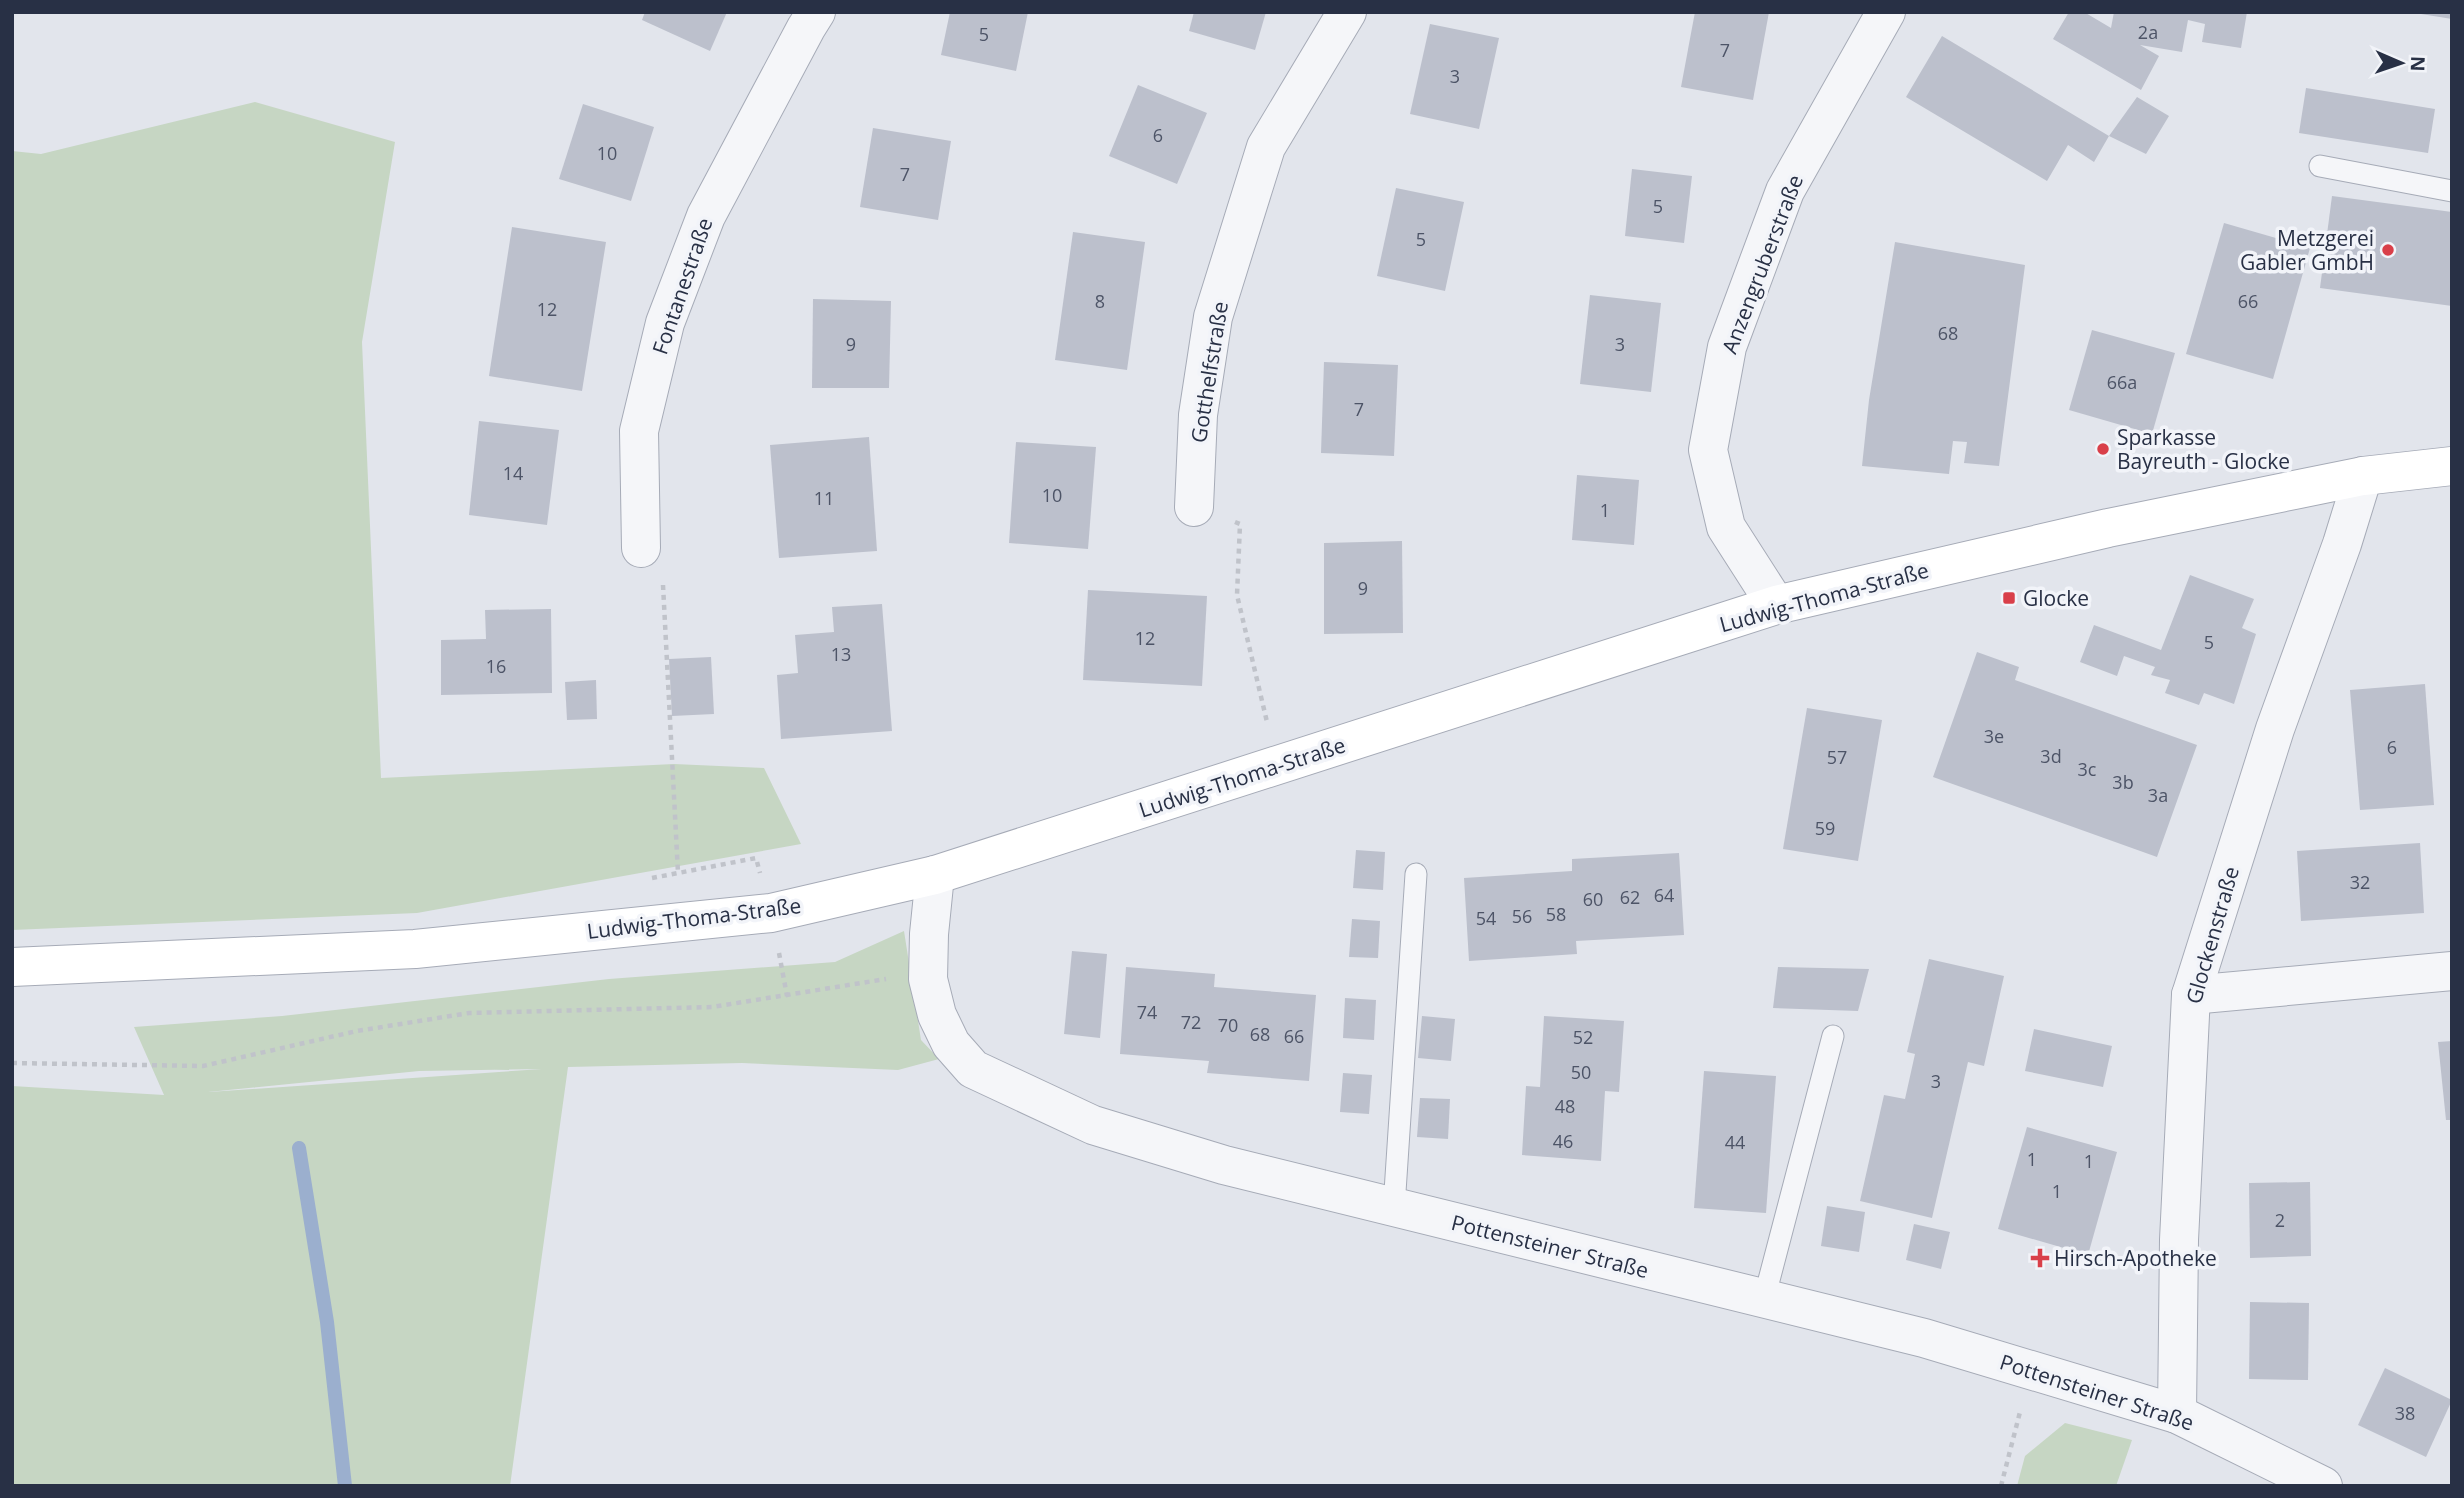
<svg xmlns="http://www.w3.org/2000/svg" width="2464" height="1498" viewBox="0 0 2464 1498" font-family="'Open Sans',sans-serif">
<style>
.green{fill:#c6d6c3;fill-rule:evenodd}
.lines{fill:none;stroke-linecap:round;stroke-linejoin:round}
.stream{stroke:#9bafce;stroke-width:14}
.building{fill:#bcc0cc}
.lane-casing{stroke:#a6abb7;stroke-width:23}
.street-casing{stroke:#a6abb7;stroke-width:40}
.secondary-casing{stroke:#a6abb7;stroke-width:40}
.path{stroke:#c0c3ca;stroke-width:4.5;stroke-dasharray:5 5;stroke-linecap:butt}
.lane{stroke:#f5f6f9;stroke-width:21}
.street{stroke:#f5f6f9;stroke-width:38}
.secondary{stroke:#fff;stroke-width:38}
.poi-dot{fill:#d93f49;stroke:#f2f4f9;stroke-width:2.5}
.labels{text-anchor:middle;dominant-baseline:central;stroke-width:7;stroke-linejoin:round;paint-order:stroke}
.number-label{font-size:18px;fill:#4d5467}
.poi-label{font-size:21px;fill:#283045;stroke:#f2f4f9;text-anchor:start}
.street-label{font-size:21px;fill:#283045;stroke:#f2f4f9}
</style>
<rect width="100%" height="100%" fill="#e2e5ec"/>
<!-- green -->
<g class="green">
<polygon points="255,102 395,142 362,342 381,778 674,764 764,768 801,844 417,913 12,930 12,151 41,154"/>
<path d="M904,931L921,1040L939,1059L898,1070L742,1063L568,1067L510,1486H12V1086L164,1095L134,1027L282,1016L609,979L835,962ZM542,1069L209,1092H208L419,1071Z"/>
<polygon points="2065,1423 2132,1440 2116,1486 2017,1486 2025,1456"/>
</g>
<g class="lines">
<!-- stream -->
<polyline class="stream" points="299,1148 327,1322 345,1486"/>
</g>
<!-- building -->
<g class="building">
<polygon points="645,12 727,12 710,51 642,20"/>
<polygon points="950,12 1028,12 1016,71 941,55"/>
<polygon points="1194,12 1266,12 1255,50 1189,31"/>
<polygon points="1695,12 1769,12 1753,100 1681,87"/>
<polygon points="2069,12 2084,12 2111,28 2114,12 2247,12 2241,48 2202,42 2205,24 2188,20 2182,52 2140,45 2159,56 2141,90 2053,39"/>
<polygon points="2421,12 2452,12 2452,19 2421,14"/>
<polygon points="1430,24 1499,38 1479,129 1410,114"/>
<polygon points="1942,36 2109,136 2137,97 2169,116 2146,154 2109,136 2094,162 2068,145 2047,181 1906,97"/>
<polygon points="1138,85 1207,113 1177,184 1109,156"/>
<polygon points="2306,88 2435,109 2428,153 2299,133"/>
<polygon points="583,104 654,127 631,201 559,179"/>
<polygon points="873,128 951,141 938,220 860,207"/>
<polygon points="1632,169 1692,176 1684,243 1625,236"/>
<polygon points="1396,188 1464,202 1445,291 1377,276"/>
<polygon points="2332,196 2452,212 2452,306 2320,288"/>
<polygon points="2224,223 2310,248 2273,379 2186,354"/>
<polygon points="512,227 606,242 582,391 489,376"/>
<polygon points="1073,232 1145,242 1127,370 1055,360"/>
<polygon points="1895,242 2025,265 1999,466 1964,463 1967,442 1953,441 1949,474 1862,466 1869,400"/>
<polygon points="1590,295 1661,303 1651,392 1580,384"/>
<polygon points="813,299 891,301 889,388 812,388"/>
<polygon points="2092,330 2175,353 2152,434 2069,410"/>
<polygon points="1324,362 1398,365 1394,456 1321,453"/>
<polygon points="479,421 559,430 547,525 469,515"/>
<polygon points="869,437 877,551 779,558 770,445"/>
<polygon points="1016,442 1096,447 1088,549 1009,543"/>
<polygon points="1577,475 1639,480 1634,545 1572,540"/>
<polygon points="1402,541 1403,633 1324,634 1324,543"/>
<polygon points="2190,575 2254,599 2242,628 2256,634 2234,704 2204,693 2199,705 2165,693 2170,680 2151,675 2155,667 2124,656 2117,676 2080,662 2094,625 2161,650"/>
<polygon points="1088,590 1207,596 1202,686 1083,680"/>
<polygon points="882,604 892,731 781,739 777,675 798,673 795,635 834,632 832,607"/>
<polygon points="551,609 552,693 441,695 441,640 486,639 485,610"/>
<polygon points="1977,652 2019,667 2015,680 2197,745 2157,857 1933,777"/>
<polygon points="711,657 714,714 672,716 669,659"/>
<polygon points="596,680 597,719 567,720 565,682"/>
<polygon points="2425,684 2434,805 2360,810 2350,690"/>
<polygon points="1807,708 1882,720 1858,861 1783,849"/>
<polygon points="2420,843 2424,913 2301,921 2297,851"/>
<polygon points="1356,850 1385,852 1383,890 1353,888"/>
<polygon points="1679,853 1684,935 1576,941 1577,954 1469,961 1464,878 1572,871 1572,859"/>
<polygon points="1352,919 1380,921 1378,958 1349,957"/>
<polygon points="1072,951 1107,954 1100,1038 1064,1034"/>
<polygon points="1929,959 2004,976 1984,1066 1968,1062 1932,1218 1860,1201 1884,1095 1905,1099 1915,1054 1907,1052"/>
<polygon points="1126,967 1215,974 1214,987 1316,995 1309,1081 1207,1073 1209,1061 1120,1054"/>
<polygon points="1778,967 1869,969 1858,1011 1773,1008"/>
<polygon points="1345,998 1376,1000 1374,1040 1343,1038"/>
<polygon points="1422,1016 1455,1019 1451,1061 1418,1058"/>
<polygon points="1544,1016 1624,1021 1619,1092 1605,1091 1601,1161 1522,1155 1526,1086 1540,1087"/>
<polygon points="2034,1029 2112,1046 2103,1087 2025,1071"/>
<polygon points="2452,1041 2452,1120 2446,1120 2438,1042"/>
<polygon points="1704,1071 1776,1076 1766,1213 1694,1208"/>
<polygon points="1343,1073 1372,1075 1369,1114 1340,1112"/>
<polygon points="1420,1098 1450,1099 1448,1139 1417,1137"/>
<polygon points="2027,1127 2117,1152 2088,1255 1998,1229"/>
<polygon points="2310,1182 2311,1256 2250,1258 2249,1183"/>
<polygon points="1827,1206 1865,1212 1859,1252 1821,1246"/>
<polygon points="1914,1224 1950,1232 1941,1269 1906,1260"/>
<polygon points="2250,1302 2309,1303 2308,1380 2249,1379"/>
<polygon points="2385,1368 2452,1400 2426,1457 2358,1425"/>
</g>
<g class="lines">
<!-- lane casing -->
<g class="lane-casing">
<g id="lane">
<polyline points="2320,166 2452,191"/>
<polyline points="1394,1207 1416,874"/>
<polyline points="1764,1299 1833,1036"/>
</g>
</g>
<!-- street casing -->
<g class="street-casing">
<g id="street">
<polyline points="1194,507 1198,415 1213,317 1266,147 1347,12"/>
<polyline points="641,548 639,431 665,323 706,216 806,28 816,12"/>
<polyline points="1776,605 1726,527 1708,450 1727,347 1785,191 1886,12"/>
<polyline points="935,875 929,934 928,979 937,1015 951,1044 973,1069 1093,1125 1224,1165 1924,1338 2177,1414 2323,1486"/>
<polyline points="2191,995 2452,971"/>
<polyline points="2177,1414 2179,1240 2191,995 2275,729 2342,544 2363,476"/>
</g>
</g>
<!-- secondary casing -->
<g class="secondary-casing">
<polyline id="secondary" points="12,967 415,949 771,913 935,875 1776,605 2108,528 2363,476 2452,466"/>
</g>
<!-- path -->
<g class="path">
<polyline points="1235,522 1240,524 1237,595 1267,722"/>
<polyline points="663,585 678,873"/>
<polyline points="652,878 756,858 760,873"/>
<polyline points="779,953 787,996"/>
<polyline points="12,1063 203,1066 357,1031 469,1013 712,1007 886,979"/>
<polyline points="2001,1486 2020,1412"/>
</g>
<!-- lane -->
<use href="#lane" class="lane"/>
<!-- street -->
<use href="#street" class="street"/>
<!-- secondary -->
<use href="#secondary" class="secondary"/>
</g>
<!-- markers -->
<g class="poi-dot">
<circle cx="2388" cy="250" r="7"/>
<circle cx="2103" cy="449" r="7"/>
<rect x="2002" y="591" width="14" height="14" rx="3.5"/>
<path d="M2036.5 1247.5h7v7h7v7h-7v7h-7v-7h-7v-7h7z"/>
</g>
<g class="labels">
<!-- number labels -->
<g class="number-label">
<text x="2148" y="32">2a</text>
<text x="984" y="34">5</text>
<text x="1725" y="50">7</text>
<text x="1455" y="76">3</text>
<text x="1158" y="135">6</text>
<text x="607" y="153">10</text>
<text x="905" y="174">7</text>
<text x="1658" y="206">5</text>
<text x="1421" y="239">5</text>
<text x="1100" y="301">8</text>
<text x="2248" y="301">66</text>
<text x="547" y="309">12</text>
<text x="1948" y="333">68</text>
<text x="851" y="344">9</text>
<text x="1620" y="344">3</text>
<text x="2122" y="382">66a</text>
<text x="1359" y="409">7</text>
<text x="513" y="473">14</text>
<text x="1052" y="495">10</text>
<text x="824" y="498">11</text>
<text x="1605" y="510">1</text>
<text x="1363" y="588">9</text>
<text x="1145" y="638">12</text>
<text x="2209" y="642">5</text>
<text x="841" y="654">13</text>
<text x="496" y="666">16</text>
<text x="1994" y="736">3e</text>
<text x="2392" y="747">6</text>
<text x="2051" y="756">3d</text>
<text x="1837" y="757">57</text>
<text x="2087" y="769">3c</text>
<text x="2123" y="782">3b</text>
<text x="2158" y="795">3a</text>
<text x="1825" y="828">59</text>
<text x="2360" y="882">32</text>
<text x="1664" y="895">64</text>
<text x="1630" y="897">62</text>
<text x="1593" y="899">60</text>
<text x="1556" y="914">58</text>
<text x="1522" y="916">56</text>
<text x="1486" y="918">54</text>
<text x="1147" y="1012">74</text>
<text x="1191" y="1022">72</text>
<text x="1228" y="1025">70</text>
<text x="1260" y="1034">68</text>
<text x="1294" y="1036">66</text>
<text x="1583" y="1037">52</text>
<text x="1581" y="1072">50</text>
<text x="1936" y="1081">3</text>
<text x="1565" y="1106">48</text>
<text x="1563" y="1141">46</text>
<text x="1735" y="1142">44</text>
<text x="2032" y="1159">1</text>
<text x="2089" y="1161">1</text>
<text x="2057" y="1191">1</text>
<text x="2280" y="1220">2</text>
<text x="2405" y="1413">38</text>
</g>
<!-- poi labels -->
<g class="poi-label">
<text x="2374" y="238" text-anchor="end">Metzgerei<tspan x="2374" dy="24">Gabler GmbH</tspan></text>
<text x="2117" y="437">Sparkasse<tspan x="2117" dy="24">Bayreuth - Glocke</tspan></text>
<text x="2023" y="598">Glocke</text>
<text x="2054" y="1258">Hirsch-Apotheke</text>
</g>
<!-- street labels -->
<g class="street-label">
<text transform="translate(1762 264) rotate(-69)">Anzengruberstraße</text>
<text transform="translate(682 286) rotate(-71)">Fontanestraße</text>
<text transform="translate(1209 372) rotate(-81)">Gotthelfstraße</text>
<text transform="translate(1824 597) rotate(-15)">Ludwig-Thoma-Straße</text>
<text transform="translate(1242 777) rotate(-18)">Ludwig-Thoma-Straße</text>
<text transform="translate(694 918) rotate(-7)">Ludwig-Thoma-Straße</text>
<text transform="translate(2212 935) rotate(-74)">Glockenstraße</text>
<text transform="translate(1550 1246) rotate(14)">Pottensteiner Straße</text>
<text transform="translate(2097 1392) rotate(18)">Pottensteiner Straße</text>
</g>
</g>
<!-- border -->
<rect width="2464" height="1498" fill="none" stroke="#283045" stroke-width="28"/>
<!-- north arrow -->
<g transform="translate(2401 63) rotate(92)" stroke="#f2f4f9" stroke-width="5" paint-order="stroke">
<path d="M0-5L12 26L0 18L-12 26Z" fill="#283045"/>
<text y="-10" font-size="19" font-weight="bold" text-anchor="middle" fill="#283045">N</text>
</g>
</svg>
